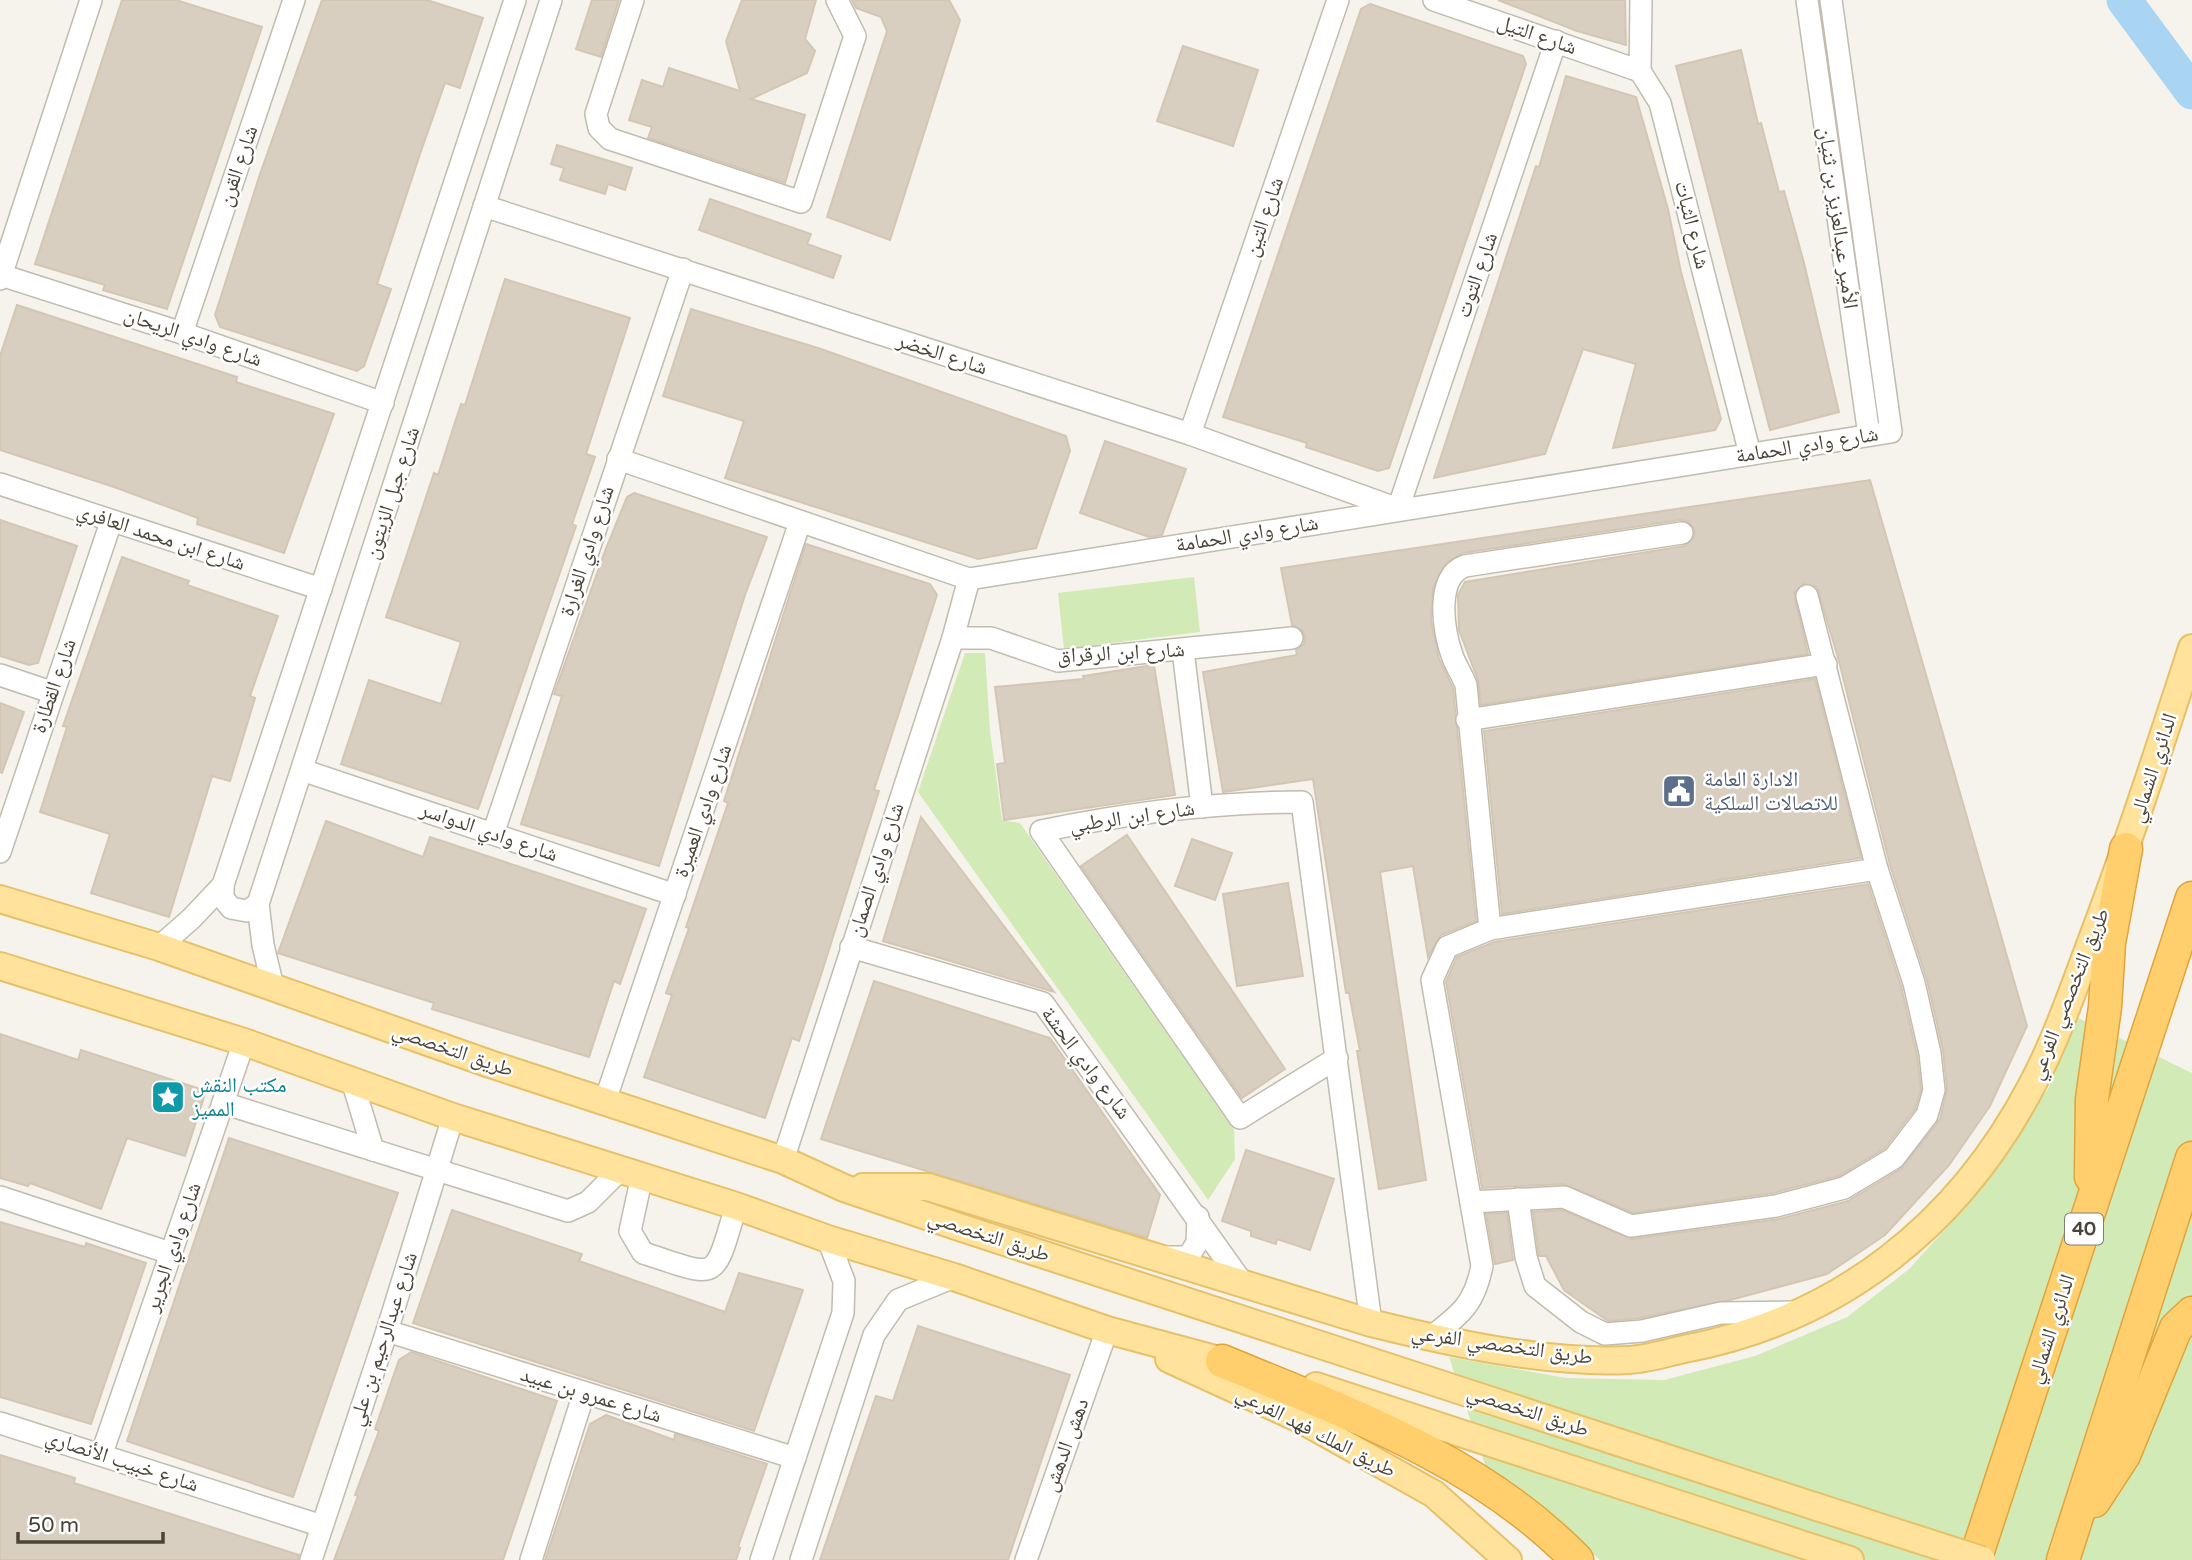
<svg xmlns="http://www.w3.org/2000/svg" width="2192" height="1560" viewBox="0 0 2192 1560" font-family="'Varela Round','Noto Naskh Arabic',sans-serif">
<style>
.green{fill:#d2eab5}
.lines{fill:none;stroke-linecap:round;stroke-linejoin:round}
.river{stroke:#a9d4f2;stroke-width:35}
.building{fill:#d8cfc1;stroke:#d3c7b4;stroke-width:2}
.minor-casing{stroke:#c2bbae;stroke-width:24}
.major-casing{stroke:#e6c16a;stroke-width:30}
.highway-casing{stroke:#e0a43c;stroke-width:35}
.minor{stroke:#fff;stroke-width:21}
.major{stroke:#ffe39c;stroke-width:26}
.highway{stroke:#ffcf6e;stroke-width:32}
.major-bridge-casing{stroke:#e6c16a;stroke-width:30;stroke-linecap:butt}
.major-bridge{stroke:#ffe39c;stroke-width:26}
.labels{text-anchor:middle;dominant-baseline:central;stroke-width:5;stroke-linejoin:round;paint-order:stroke}
.shield{fill:#fff;stroke:#817c74;stroke-width:2}
.shield-label{font-size:19px;font-weight:bold;fill:#4b4439}
.street-label{font-size:21px;fill:#4b4439;stroke:#fff}
.service-label{font-size:21px;fill:#4e5e75;stroke:#fff;text-anchor:start}
.culture-label{font-size:21px;fill:#0d838f;stroke:#fff;text-anchor:start}
</style>
<rect width="100%" height="100%" fill="#f6f3ec"/>
<!-- green -->
<g class="green">
<polygon points="1194,577 1200,632 1064,649 1058,593"/>
<polygon points="965,653 985,653 990,731 1002,820 1020,823 1234,1130 1235,1159 1208,1200 918,792"/>
<polygon points="2078,1018 2192,1073 2192,1560 1600,1560 1557,1520 1487,1470 1449,1357 1566,1378 1664,1380 1755,1356 1847,1317 1908,1270 1963,1210 2048,1089"/>
</g>
<g class="lines">
<!-- river -->
<polyline class="river" points="2124,0 2192,92"/>
</g>
<!-- building -->
<g class="building">
<polygon points="122,0 176,0 262,27 167,309 103,290 105,285 35,264"/>
<polygon points="322,0 427,0 483,18 460,88 445,83 420,154 377,284 391,289 364,366 357,371 220,327 215,315 260,174"/>
<polygon points="592,0 619,0 601,57 576,49"/>
<polygon points="742,0 816,0 805,39 815,51 807,73 751,99 805,115 785,183 648,138 652,127 629,120 642,80 663,87 669,68 740,91 726,41"/>
<polygon points="852,0 949,0 960,20 890,240 827,217 887,31 881,17 856,8"/>
<polygon points="1498,0 1625,0 1626,45 1577,31"/>
<polygon points="1370,4 1523,56 1526,64 1389,468 1378,471 1306,447 1307,443 1223,417 1361,9"/>
<polygon points="1183,46 1258,70 1233,146 1157,121"/>
<polygon points="1741,50 1758,124 1761,123 1779,192 1784,191 1804,263 1839,412 1770,430 1676,66"/>
<polygon points="1566,76 1636,97 1668,209 1681,272 1721,419 1715,430 1613,448 1636,364 1583,349 1545,454 1434,478 1536,166 1539,167"/>
<polygon points="557,145 632,168 625,190 608,184 605,194 560,180 564,168 551,164"/>
<polygon points="710,199 811,234 807,244 841,256 833,278 699,230"/>
<polygon points="505,279 630,318 586,454 595,457 572,524 576,526 478,809 341,764 369,680 441,704 461,642 386,617 434,473 438,475 461,404 465,405"/>
<polygon points="17,305 237,377 236,382 334,414 284,553 197,524 198,518 114,487 0,450 0,356"/>
<polygon points="691,309 821,349 1066,436 1070,451 1036,548 978,559 725,478 744,421 663,396"/>
<polygon points="1105,441 1186,469 1162,535 1149,537 1080,513"/>
<polygon points="1870,480 2027,1026 1990,1106 1949,1165 1885,1235 1827,1274 1730,1300 1640,1318 1608,1321 1564,1290 1546,1256 1539,1256 1533,1212 1562,1210 1632,1239 1779,1219 1848,1201 1901,1169 1940,1119 1947,1089 1943,1050 1927,980 1890,865 1839,661 1817,587 1803,584 1794,593 1808,654 1481,705 1478,680 1459,630 1458,595 1465,582 1684,546 1694,538 1695,530 1687,521 1680,520 1463,553 1445,564 1433,588 1431,620 1439,659 1453,688 1476,921 1441,935 1428,957 1413,866 1380,872 1426,1180 1379,1189 1357,1051 1360,1051 1349,993 1346,993 1313,779 1223,792 1203,672 1297,655 1296,650 1304,644 1305,636 1302,630 1292,625 1281,568"/>
<polygon points="634,493 767,537 745,595 659,866 521,824 562,696 554,694 605,551 627,497"/>
<polygon points="0,520 77,546 38,663 29,665 0,656"/>
<polygon points="806,544 930,584 937,595 874,790 879,791 821,975 799,1041 792,1038 765,1118 644,1077 672,995 666,993 689,928 686,927 728,803 724,801"/>
<polygon points="122,557 189,581 187,585 278,616 250,696 255,698 230,781 212,776 169,917 91,893 110,834 40,812 67,727 63,726"/>
<polygon points="1154,665 1175,795 1004,820 997,764 1005,763 995,687 1084,679 1083,676"/>
<polygon points="1815,679 1861,858 1502,914 1484,731"/>
<polygon points="0,703 24,712 2,773 0,772"/>
<polygon points="921,817 1054,992 883,941"/>
<polygon points="326,821 423,857 430,837 646,909 620,984 614,981 589,1057 432,1009 434,1003 278,953"/>
<polygon points="1127,835 1285,1069 1242,1098 1081,866"/>
<polygon points="1192,839 1232,853 1215,900 1175,886"/>
<polygon points="1288,883 1303,976 1237,986 1223,894"/>
<polygon points="1868,884 1901,986 1917,1055 1921,1089 1915,1109 1885,1148 1839,1176 1773,1193 1633,1213 1564,1184 1482,1188 1446,982 1457,957 1494,942"/>
<polygon points="874,981 1050,1038 1160,1195 1147,1238 821,1139"/>
<polygon points="0,1034 78,1060 81,1050 206,1091 185,1156 127,1138 101,1209 30,1183 28,1186 0,1178"/>
<polygon points="229,1138 398,1193 293,1497 127,1441"/>
<polygon points="1246,1150 1334,1179 1310,1250 1277,1239 1276,1244 1251,1236 1251,1231 1222,1221"/>
<polygon points="452,1210 582,1254 579,1261 725,1312 739,1273 803,1290 754,1431 413,1323"/>
<polygon points="1507,1213 1513,1260 1495,1264 1486,1214"/>
<polygon points="0,1222 85,1247 86,1243 146,1263 91,1424 0,1397"/>
<polygon points="918,1326 1070,1375 1008,1560 820,1560 876,1396 893,1401"/>
<polygon points="411,1352 557,1401 503,1560 334,1560 358,1496 355,1495 379,1431 375,1429 399,1360"/>
<polygon points="606,1415 674,1440 675,1434 767,1464 738,1547 740,1548 736,1560 545,1560 590,1424"/>
<polygon points="0,1455 75,1478 74,1483 299,1555 298,1560 0,1560"/>
</g>
<g class="lines">
<!-- minor casing -->
<g class="minor-casing">
<g id="minor">
<polyline points="633,0 596,114 599,128 610,139 801,202 855,36 837,0"/>
<polyline points="1434,0 1640,71"/>
<polyline points="1641,0 1640,71 1660,103 1750,454"/>
<polyline points="1807,0 1869,435"/>
<polyline points="484,206 1190,434 1398,509 1556,41"/>
<polyline points="1,275 182,333 383,403"/>
<polyline points="0,279 91,0"/>
<polyline points="182,333 294,0"/>
<polyline points="1190,434 1338,0"/>
<polyline points="618,459 969,579 1891,432 1831,0"/>
<polyline points="0,484 321,589"/>
<polyline points="953,638 991,638 1058,661 1292,638"/>
<polyline points="1183,650 1202,807"/>
<polyline points="0,675 51,692"/>
<polyline points="1467,720 1826,664"/>
<polyline points="302,770 675,895"/>
<polyline points="493,834 683,269"/>
<polyline points="0,852 111,522"/>
<polyline points="223,885 223,898 231,908 247,911 258,904"/>
<polyline points="1490,929 1877,869 1807,596"/>
<polyline points="159,947 192,918 223,885 515,0"/>
<polyline points="851,947 1043,1003 1244,1285"/>
<polyline points="273,987 263,945 258,904 551,0"/>
<path d="M1337,1058L1240,1118L1041,831C1127,813 1214,802 1302,802L1371,1323"/>
<polyline points="352,1080 373,1150"/>
<polyline points="605,1101 800,522"/>
<polyline points="223,1103 568,1211 588,1202 621,1169"/>
<polyline points="783,1160 953,638 969,579"/>
<path d="M642,1176L630,1231L643,1253C719,1277 713,1285 736,1206"/>
<polyline points="0,1197 170,1253"/>
<polyline points="1518,1199 1526,1257 1535,1286 1581,1322 1605,1334 1642,1331 1721,1313 1792,1312"/>
<polyline points="1471,1202 1564,1197 1631,1226 1776,1206 1844,1188 1894,1158 1927,1115 1934,1090 1930,1053 1914,983 1877,869"/>
<polyline points="1163,1257 1188,1257 1197,1243 1198,1217"/>
<polyline points="387,1331 795,1458"/>
<path d="M1430,1338C1460,1314 1474,1306 1482,1266L1432,980L1447,947L1490,929L1466,685C1462,674 1455,665 1452,655C1443,631 1435,576 1465,566L1682,533"/>
<polyline points="0,1423 322,1526"/>
<polyline points="102,1453 244,1042"/>
<polyline points="311,1560 387,1331 453,1117"/>
<polyline points="531,1560 584,1393"/>
<polyline points="761,1560 843,1313 844,1281 828,1239"/>
<polyline points="801,1560 874,1335 898,1300 954,1277"/>
<polyline points="1026,1560 1107,1330"/>
</g>
</g>
<!-- major casing -->
<g class="major-casing">
<g id="major">
<polyline points="0,899 159,947 490,1064 783,1160 844,1188 965,1229 1814,1506"/>
<polyline points="0,966 244,1042 453,1117 736,1206 828,1239 954,1277 1107,1330 1241,1366"/>
<path d="M863,1187H928L1371,1323C1451,1343 1547,1364 1629,1360C1647,1359 1666,1353 1684,1349C1839,1320 1959,1225 2032,1085C2056,1040 2073,990 2091,942C2128,845 2160,746 2192,648"/>
<polyline points="1169,1359 1300,1419 1434,1494 1508,1560"/>
<polyline points="1316,1386 1850,1560"/>
</g>
</g>
<!-- highway casing -->
<g class="highway-casing">
<g id="highway">
<polyline points="2091,1177 2092,1099 2105,1007 2109,943 2126,849"/>
<path d="M1222,1361C1348,1413 1480,1460 1577,1560"/>
<polyline points="2094,1501 2124,1455 2176,1328 2192,1313"/>
<polyline points="1975,1560 2192,898"/>
<polyline points="2063,1560 2192,1158"/>
</g>
</g>
<!-- minor -->
<use href="#minor" class="minor"/>
<!-- major -->
<use href="#major" class="major"/>
<!-- highway -->
<use href="#highway" class="highway"/>
<!-- major-bridge casing -->
<g class="major-bridge-casing">
<polyline id="major-bridge" points="1814,1506 1982,1560"/>
</g>
<!-- major-bridge -->
<use href="#major-bridge" class="major-bridge"/>
</g>
<!-- icons -->
<defs>
<g id="civic-square" transform="scale(1.75)"><rect x="-9" y="-9" width="18" height="18" rx="4" fill="#5c6f8a" stroke="#fff"/><path d="M-.6-6.5H3V-4.5H.6V-3L4-1V1h2V6H-6V1h2V-1L-.6-3ZM-1.2 2.5V6h2.4V2.5Z" fill="#fff"/></g>
<g id="sight-square" transform="scale(1.75)"><rect x="-9" y="-9" width="18" height="18" rx="4" fill="#0f9aa8" stroke="#fff"/><path d="M0-6L1.8-2.2L6-1.7L2.9 1.2L3.7 5.4L0 3.3L-3.7 5.4L-2.9 1.2L-6-1.7L-1.8-2.2Z" fill="#fff"/></g>
</defs>
<g fill-rule="evenodd">
<use href="#civic-square" x="1679" y="791"/>
<use href="#sight-square" x="168" y="1097"/>
</g>
<g class="labels">
<!-- shield labels -->
<rect class="shield" x="2065" y="1213.5" width="38" height="31" rx="5"/>
<g class="shield-label">
<text x="2084" y="1229">40</text>
</g>
<!-- street labels -->
<g class="street-label">
<text transform="translate(1537 35) rotate(19)">شارع التيل</text>
<text transform="translate(238 166) rotate(-71)">شارع القرن</text>
<text transform="translate(1264 217) rotate(-71)">شارع التين</text>
<text transform="translate(1838 218) rotate(82)">الأمير عبدالعزيز بن ثنيان</text>
<text transform="translate(1692 225) rotate(76)">شارع الثبات</text>
<text transform="translate(1477 275) rotate(-71)">شارع التوت</text>
<text transform="translate(193 337) rotate(19)">شارع وادي الريحان</text>
<text transform="translate(942 354) rotate(18)">شارع الخضر</text>
<text transform="translate(1807 445) rotate(-9)">شارع وادي الحمامة</text>
<text transform="translate(392 493) rotate(-72)">شارع جبل الزيتون</text>
<text transform="translate(1247 534) rotate(-9)">شارع وادي الحمامة</text>
<text transform="translate(161 537) rotate(18)">شارع ابن محمد العافري</text>
<text transform="translate(587 551) rotate(-72)">شارع وادي الغرارة</text>
<text transform="translate(1121 653) rotate(-3)">شارع ابن الرقراق</text>
<text transform="translate(54 686) rotate(-71)">شارع القطارة</text>
<text transform="translate(2153 768) rotate(-72)">الدائري الشمالي</text>
<text transform="translate(703 811) rotate(-71)">شارع وادي العميرة</text>
<text transform="translate(1132 817) rotate(-8)">شارع ابن الرطبي</text>
<text transform="translate(489 832) rotate(19)">شارع وادي الدواسر</text>
<text transform="translate(876 870) rotate(-72)">شارع وادي الصمان</text>
<text transform="translate(2069 994) rotate(-68)">طريق التخصصي الفرعي</text>
<text transform="translate(453 1050) rotate(19)">طريق التخصصي</text>
<text transform="translate(1086 1063) rotate(53)">شارع وادي الحشة</text>
<text transform="translate(989 1236) rotate(18)">طريق التخصصي</text>
<text transform="translate(173 1247) rotate(-71)">شارع وادي الجرير</text>
<text transform="translate(2051 1329) rotate(-72)">الدائري الشمالي</text>
<text transform="translate(383 1339) rotate(-72)">شارع عبدالرحيم بن علي</text>
<text transform="translate(1502 1345) rotate(8)">طريق التخصصي الفرعي</text>
<text transform="translate(591 1395) rotate(17)">شارع عمرو بن عبيد</text>
<text transform="translate(1528 1411) rotate(18)">طريق التخصصي</text>
<text transform="translate(1316 1432) rotate(27)">طريق الملك فهد الفرعي</text>
<text transform="translate(1066 1445) rotate(-70)">دهش الدهش</text>
<text transform="translate(122 1461) rotate(18)">شارع خبيب الأنصاري</text>
</g>
<!-- service labels -->
<g class="service-label">
<text x="1704" y="779">الادارة العامة<tspan x="1704" dy="24">للاتصالات السلكية</tspan></text>
</g>
<!-- culture labels -->
<g class="culture-label">
<text x="192" y="1085">مكتب النقش<tspan x="192" dy="24">المميز</tspan></text>
</g>
</g>
<!-- scale -->
<path d="M18 1532v10h145v-10" fill="none" stroke="#4b4439" stroke-width="3.5"/>
<text x="28" y="1532" font-size="21" fill="#4b4439" stroke="#ffffff" stroke-width="5" paint-order="stroke">50 m</text>
</svg>
